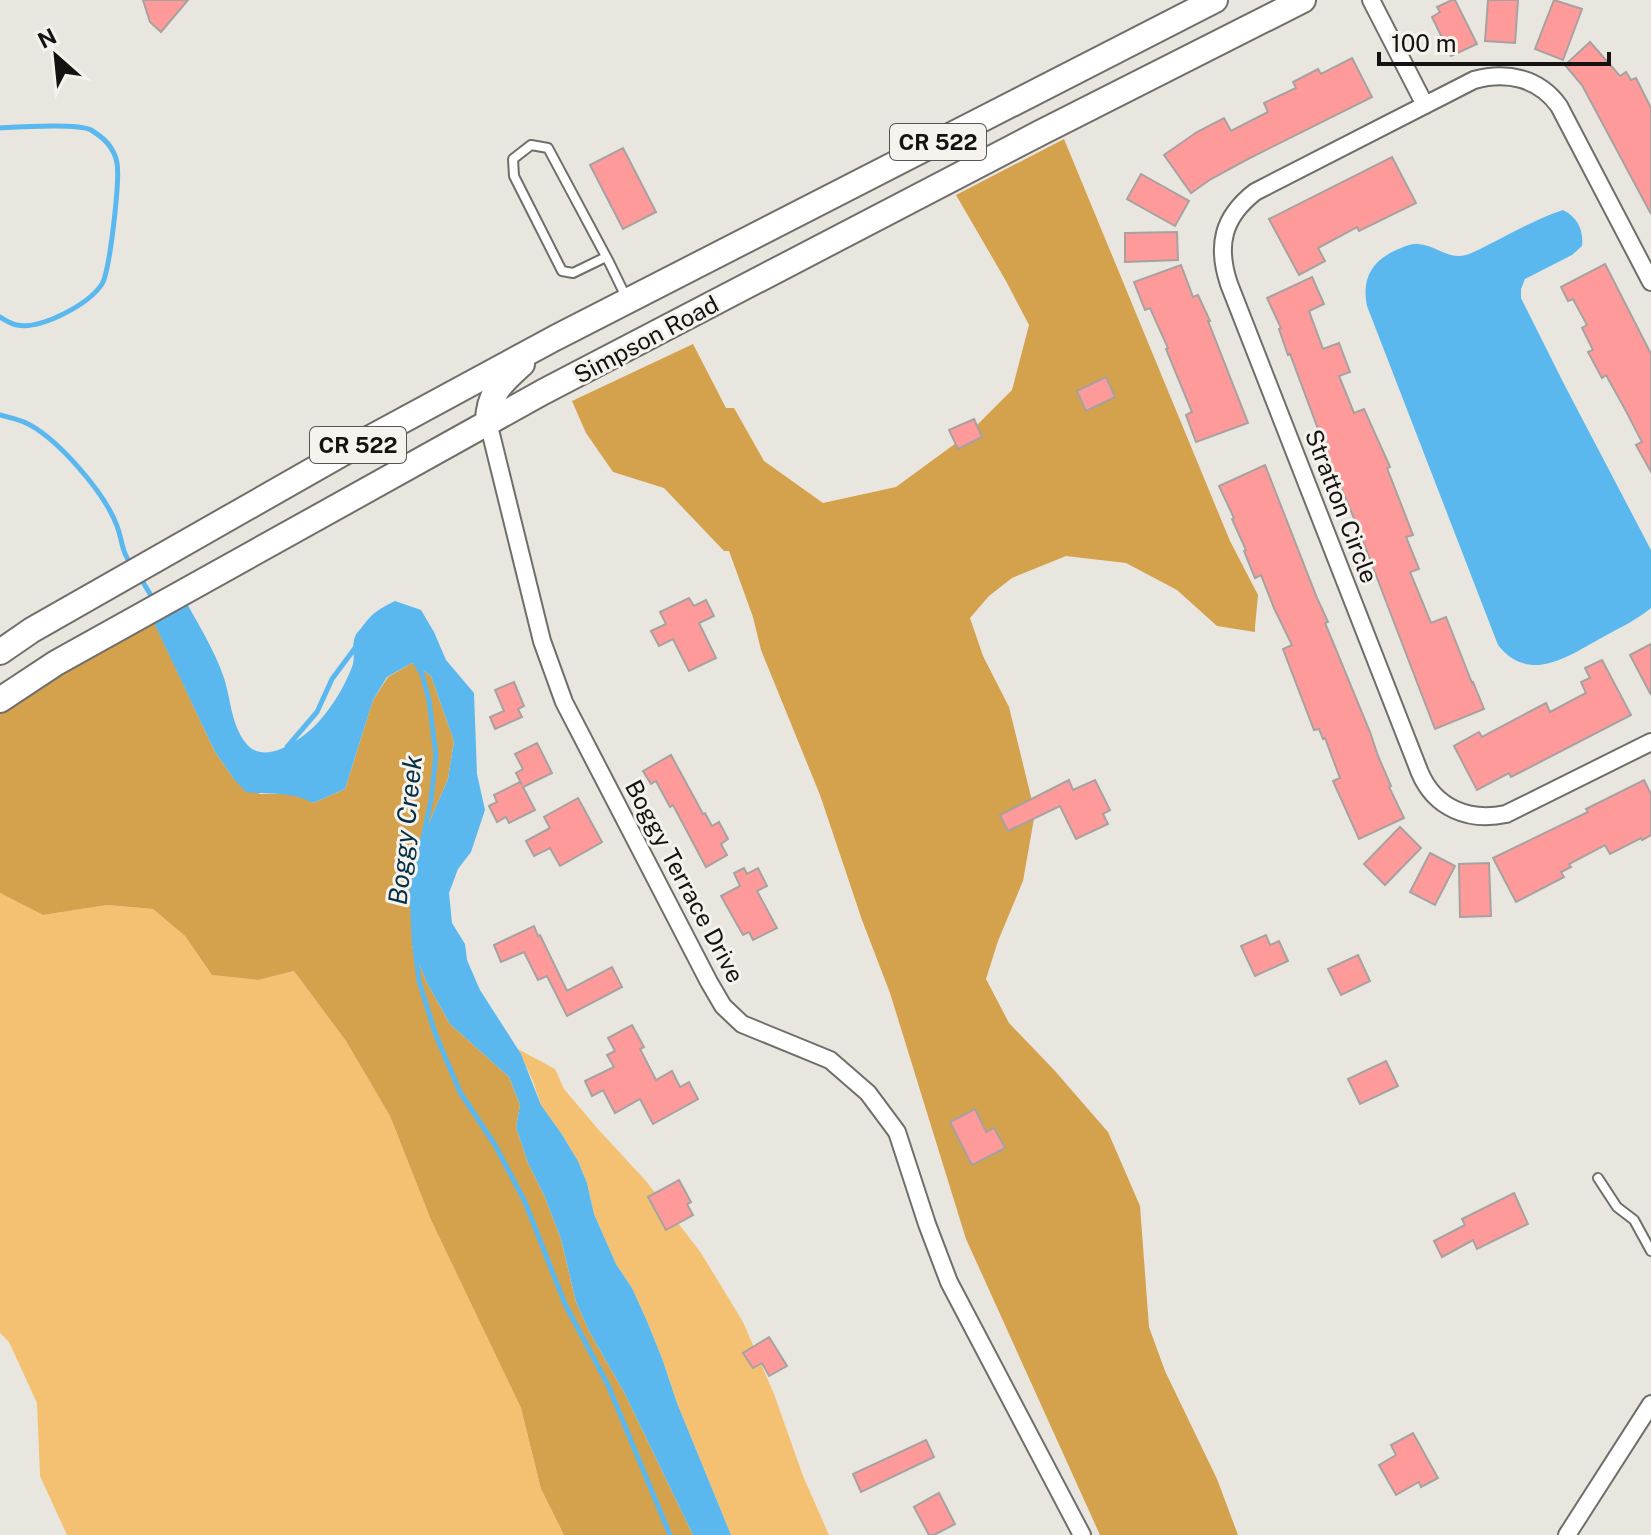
<svg xmlns="http://www.w3.org/2000/svg" width="1651" height="1535" viewBox="0 0 1651 1535" font-family="'Public Sans',sans-serif">
<style>
.green{fill:#f3c171}
.forest{fill:#d4a14c}
.water{fill:#5bb8ef}
.lines{fill:none;stroke-linecap:round;stroke-linejoin:round}
.stream{stroke:#5bb8ef;stroke-width:5}
.building{fill:#fe9b9a;stroke:#a7a1a0;stroke-width:2}
.lane-casing{stroke:#716e6a;stroke-width:12}
.street-casing{stroke:#716e6a;stroke-width:20}
.primary-casing{stroke:#716e6a;stroke-width:28}
.lane{stroke:#fff;stroke-width:8}
.street{stroke:#fff;stroke-width:16}
.primary{stroke:#fff;stroke-width:24}
.labels{text-anchor:middle;dominant-baseline:central;stroke-width:6;stroke-linejoin:round;paint-order:stroke}
.shield{fill:#f6f3ee;stroke:#585654;stroke-width:2}
.shield-label{font-size:22px;font-weight:bold;fill:#151312}
.street-label{font-size:24px;fill:#151312;stroke:#f6f3ee}
.water-label{font-size:26px;font-style:italic;fill:#052f45;stroke:#f6f3ee}
</style>
<rect width="100%" height="100%" fill="#e9e6e0"/>
<!-- green -->
<g class="green">
<polygon points="0,893 43,915 107,905 153,909 185,936 212,975 258,980 294,971 346,1041 390,1116 431,1220 521,1408 541,1489 564,1535 67,1535 40,1476 37,1403 9,1342 0,1333"/>
<polygon points="518,1049 555,1069 564,1089 597,1128 646,1181 701,1253 743,1322 774,1394 803,1476 829,1535 731,1535 677,1403 663,1361 647,1321 632,1288 616,1264 594,1214 587,1183 578,1161 561,1133 541,1105 533,1081"/>
</g>
<!-- forest -->
<g class="forest">
<polygon points="1064,139 1230,541 1258,595 1255,627 1255,632 1217,626 1177,590 1126,563 1066,556 1012,578 989,596 970,618 983,656 1009,707 1035,813 1023,881 998,941 986,979 1009,1023 1055,1071 1108,1132 1140,1206 1149,1327 1165,1371 1217,1479 1238,1535 1100,1535 966,1239 890,993 862,920 820,795 761,650 753,617 729,551 724,551 664,488 613,472 586,433 572,401 693,344 726,408 734,408 764,461 823,503 896,487 967,435 1012,390 1029,325 1006,281 956,195"/>
<polygon points="147,607 214,750 233,778 260,794 285,794 301,796 313,803 345,789 373,700 388,677 412,663 431,676 454,741 448,779 413,860 412,946 427,983 450,1024 509,1077 520,1105 516,1127 528,1163 544,1195 561,1239 576,1302 590,1333 624,1392 693,1535 564,1535 541,1489 521,1408 431,1220 390,1116 346,1041 294,971 258,980 212,975 185,936 153,909 107,905 43,915 0,893 0,683"/>
</g>
<!-- water -->
<g class="water">
<path d="M1563,210C1577,217 1584,230 1582,246L1572,255L1525,279L1521,289V298L1564,384L1651,550V608C1637,620 1619,628 1603,637C1568,656 1530,685 1498,645L1367,306C1361,277 1373,259 1401,248C1406,246 1413,243 1418,244C1436,245 1448,260 1466,255C1476,252 1485,246 1494,242C1517,230 1539,218 1563,210Z"/>
<path d="M180,591C195,619 214,648 224,678C231,700 231,723 245,742C264,769 306,737 321,719C334,704 345,685 352,667C356,657 351,646 355,637C356,633 360,630 362,627C374,611 378,610 395,601L421,610L434,632L446,660L474,693L477,774L485,810L471,852L458,869L449,893L452,923L465,944L467,960L480,990L521,1054L541,1105L561,1133L578,1161L587,1183L594,1214L616,1264L632,1288L647,1321L663,1361L677,1403L731,1535H693L624,1392L590,1333L576,1302L561,1239L544,1195L528,1163L516,1127L520,1105L509,1077L450,1024L427,983L412,946L409,886L413,860L448,779L454,741L431,676L412,663L387,677L373,700L345,789L313,803C291,791 271,795 246,792L233,778L214,750L147,608Z"/>
</g>
<g class="lines">
<!-- stream -->
<g class="stream">
<path d="M0,128C17,127 78,123 91,130C104,138 114,147 117,163C120,180 110,270 102,284C89,304 41,330 17,325C11,324 5,320 0,317"/>
<path d="M0,415C8,417 17,419 24,422C56,436 105,493 117,526C123,542 121,551 132,566"/>
<polyline points="140,577 153,599"/>
<polyline points="415,662 422,674 429,700 436,755 431,800 422,843"/>
<polyline points="287,747 317,712 332,679 358,644"/>
<polyline points="415,949 419,981 435,1033 460,1092 495,1145 525,1202 565,1304 608,1385 670,1535"/>
</g>
</g>
<!-- building -->
<g class="building">
<polygon points="143,0 188,0 161,32 150,22"/>
<polygon points="1452,0 1455,0 1477,44 1451,56 1432,17 1440,12 1437,7"/>
<polygon points="1488,0 1518,0 1515,43 1485,41"/>
<polygon points="1554,0 1582,9 1563,60 1535,49"/>
<polygon points="1590,42 1620,76 1626,72 1631,80 1636,78 1651,108 1651,214 1582,85 1565,65"/>
<polygon points="1352,58 1372,97 1246,160 1211,179 1191,193 1164,155 1197,132 1224,118 1231,131 1268,112 1264,103 1296,88 1293,82 1318,69 1321,74"/>
<polygon points="623,148 656,212 623,229 590,165"/>
<polygon points="1392,157 1416,203 1359,231 1357,227 1318,248 1325,261 1299,275 1269,219"/>
<polygon points="1141,174 1189,201 1175,226 1127,199"/>
<polygon points="1177,232 1178,260 1125,262 1125,233"/>
<polygon points="1605,264 1651,354 1651,472 1636,445 1642,442 1626,411 1606,375 1602,378 1588,352 1593,350 1582,328 1587,325 1573,299 1568,301 1561,287"/>
<polygon points="1181,265 1193,297 1198,295 1210,321 1208,321 1248,423 1196,442 1186,415 1192,412 1166,349 1168,348 1150,308 1145,310 1134,282"/>
<polygon points="1312,277 1324,304 1309,311 1323,349 1339,343 1350,372 1339,376 1354,413 1364,409 1390,467 1387,468 1413,535 1406,537 1419,569 1410,572 1431,623 1446,617 1472,683 1473,682 1484,709 1435,729 1356,523 1330,461 1290,354 1288,355 1279,329 1281,328 1267,298"/>
<polygon points="1106,377 1115,397 1086,411 1077,391"/>
<polygon points="974,419 982,437 958,449 949,430"/>
<polygon points="1265,465 1317,598 1328,622 1325,623 1370,732 1378,756 1391,786 1389,787 1404,818 1359,839 1333,781 1340,778 1325,738 1323,739 1319,729 1314,730 1283,649 1292,645 1274,608 1261,575 1255,578 1244,551 1246,550 1232,519 1234,518 1219,486"/>
<polygon points="689,598 694,606 706,600 714,616 699,623 716,658 689,671 673,639 659,646 651,631 666,624 660,612"/>
<polygon points="1651,644 1651,695 1630,655"/>
<polygon points="1602,660 1631,715 1511,777 1509,773 1477,790 1454,746 1479,732 1482,737 1546,703 1550,712 1586,693 1581,682 1590,678 1585,668"/>
<polygon points="514,682 524,706 518,709 522,717 495,729 490,717 504,711 495,690"/>
<polygon points="537,743 552,773 523,787 535,810 509,823 506,817 497,822 489,806 497,802 494,795 520,782 522,785 516,773 523,769 515,754"/>
<polygon points="671,755 703,814 705,813 712,826 719,822 728,839 721,844 727,855 706,867 673,805 670,807 656,781 651,784 643,771"/>
<polygon points="1069,780 1073,790 1095,780 1110,810 1103,814 1108,824 1076,839 1060,806 1008,831 1000,815"/>
<polygon points="1644,780 1651,794 1651,835 1642,840 1641,838 1610,854 1605,845 1569,864 1571,867 1561,872 1564,877 1516,902 1493,858 1588,812 1586,809"/>
<polygon points="578,798 602,842 560,866 550,848 534,856 526,841 550,828 544,817"/>
<polygon points="1400,827 1421,848 1385,885 1364,864"/>
<polygon points="1430,853 1455,866 1435,905 1410,892"/>
<polygon points="1489,863 1491,916 1460,917 1459,864"/>
<polygon points="744,868 747,874 758,868 767,886 757,891 777,928 753,940 749,932 743,935 721,896 740,886 734,873"/>
<polygon points="534,926 538,936 540,935 567,991 612,967 622,987 567,1016 547,976 538,980 524,952 501,962 494,945"/>
<polygon points="1266,935 1270,945 1279,941 1288,961 1255,976 1241,946"/>
<polygon points="1358,955 1370,981 1341,995 1328,969"/>
<polygon points="632,1025 644,1047 640,1049 656,1080 672,1071 680,1087 689,1082 698,1099 653,1124 640,1099 615,1113 603,1090 592,1096 585,1081 614,1067 607,1055 615,1051 608,1038"/>
<polygon points="1386,1061 1398,1086 1360,1104 1348,1079"/>
<polygon points="975,1109 986,1132 994,1128 1005,1148 972,1165 950,1122"/>
<polygon points="679,1180 691,1202 687,1204 693,1215 666,1230 648,1197"/>
<polygon points="1514,1193 1528,1224 1477,1249 1473,1240 1442,1257 1434,1241 1465,1225 1462,1219"/>
<polygon points="769,1337 787,1366 769,1376 762,1363 753,1368 743,1353"/>
<polygon points="1413,1433 1438,1478 1421,1487 1419,1482 1396,1495 1379,1465 1396,1455 1391,1445"/>
<polygon points="926,1440 934,1457 861,1492 853,1474"/>
<polygon points="939,1493 955,1524 934,1535 929,1535 914,1507"/>
</g>
<g class="lines">
<!-- lane casing -->
<g class="lane-casing">
<g id="lane">
<polyline points="606,257 573,273 562,271 514,176 513,159 531,145 548,148 609,262 627,299"/>
<polyline points="1598,1178 1617,1207 1634,1220 1651,1251"/>
</g>
</g>
<!-- street casing -->
<g class="street-casing">
<g id="street">
<polyline points="1371,0 1425,105"/>
<path d="M1651,282L1559,106C1539,78 1507,71 1474,80L1255,192C1223,217 1216,245 1229,284L1420,773C1435,808 1469,822 1506,814L1651,742"/>
<polyline points="488,422 542,641 564,702 709,982 723,1006 742,1024 830,1060 868,1093 897,1132 927,1224 949,1282 1082,1535"/>
<polyline points="1567,1535 1651,1404"/>
</g>
</g>
<!-- primary casing -->
<g class="primary-casing">
<g id="primary">
<path d="M488,422C488,394 502,382 522,364"/>
<polyline points="0,652 32,630 350,449 555,338 1215,0"/>
<polyline points="0,700 56,663 543,392 1040,133 1303,0"/>
</g>
</g>
<!-- lane -->
<use href="#lane" class="lane"/>
<!-- street -->
<use href="#street" class="street"/>
<!-- primary -->
<use href="#primary" class="primary"/>
</g>
<g class="labels">
<!-- shield labels -->
<g class="shield">
<rect x="890" y="124" width="96" height="36" rx="6"/>
<rect x="310" y="427" width="96" height="36" rx="6"/>
</g>
<g class="shield-label">
<text x="938" y="142">CR 522</text>
<text x="358" y="445">CR 522</text>
</g>
<!-- street labels -->
<g class="street-label">
<text transform="translate(646 339) rotate(-28)">Simpson Road</text>
<text transform="translate(1342 506) rotate(69)">Stratton Circle</text>
<text transform="translate(685 881) rotate(62)">Boggy Terrace Drive</text>
</g>
<!-- water labels -->
<g class="water-label">
<text transform="translate(405 830) rotate(-84)">Boggy Creek</text>
</g>
</g>
<!-- north arrow -->
<g transform="translate(56 56) rotate(333)" stroke="#f6f3ee" stroke-width="6" paint-order="stroke">
<path d="M0-6L14 30L0 20L-14 30Z" fill="#151312"/>
<text y="-12" font-size="22" font-weight="bold" text-anchor="middle" fill="#151312">N</text>
</g>
<!-- scale -->
<path d="M1379 52v12h230v-12" fill="none" stroke="#151312" stroke-width="4"/>
<text x="1391" y="52" font-size="24" fill="#151312" stroke="#f6f3ee" stroke-width="6" paint-order="stroke">100 m</text>
</svg>
